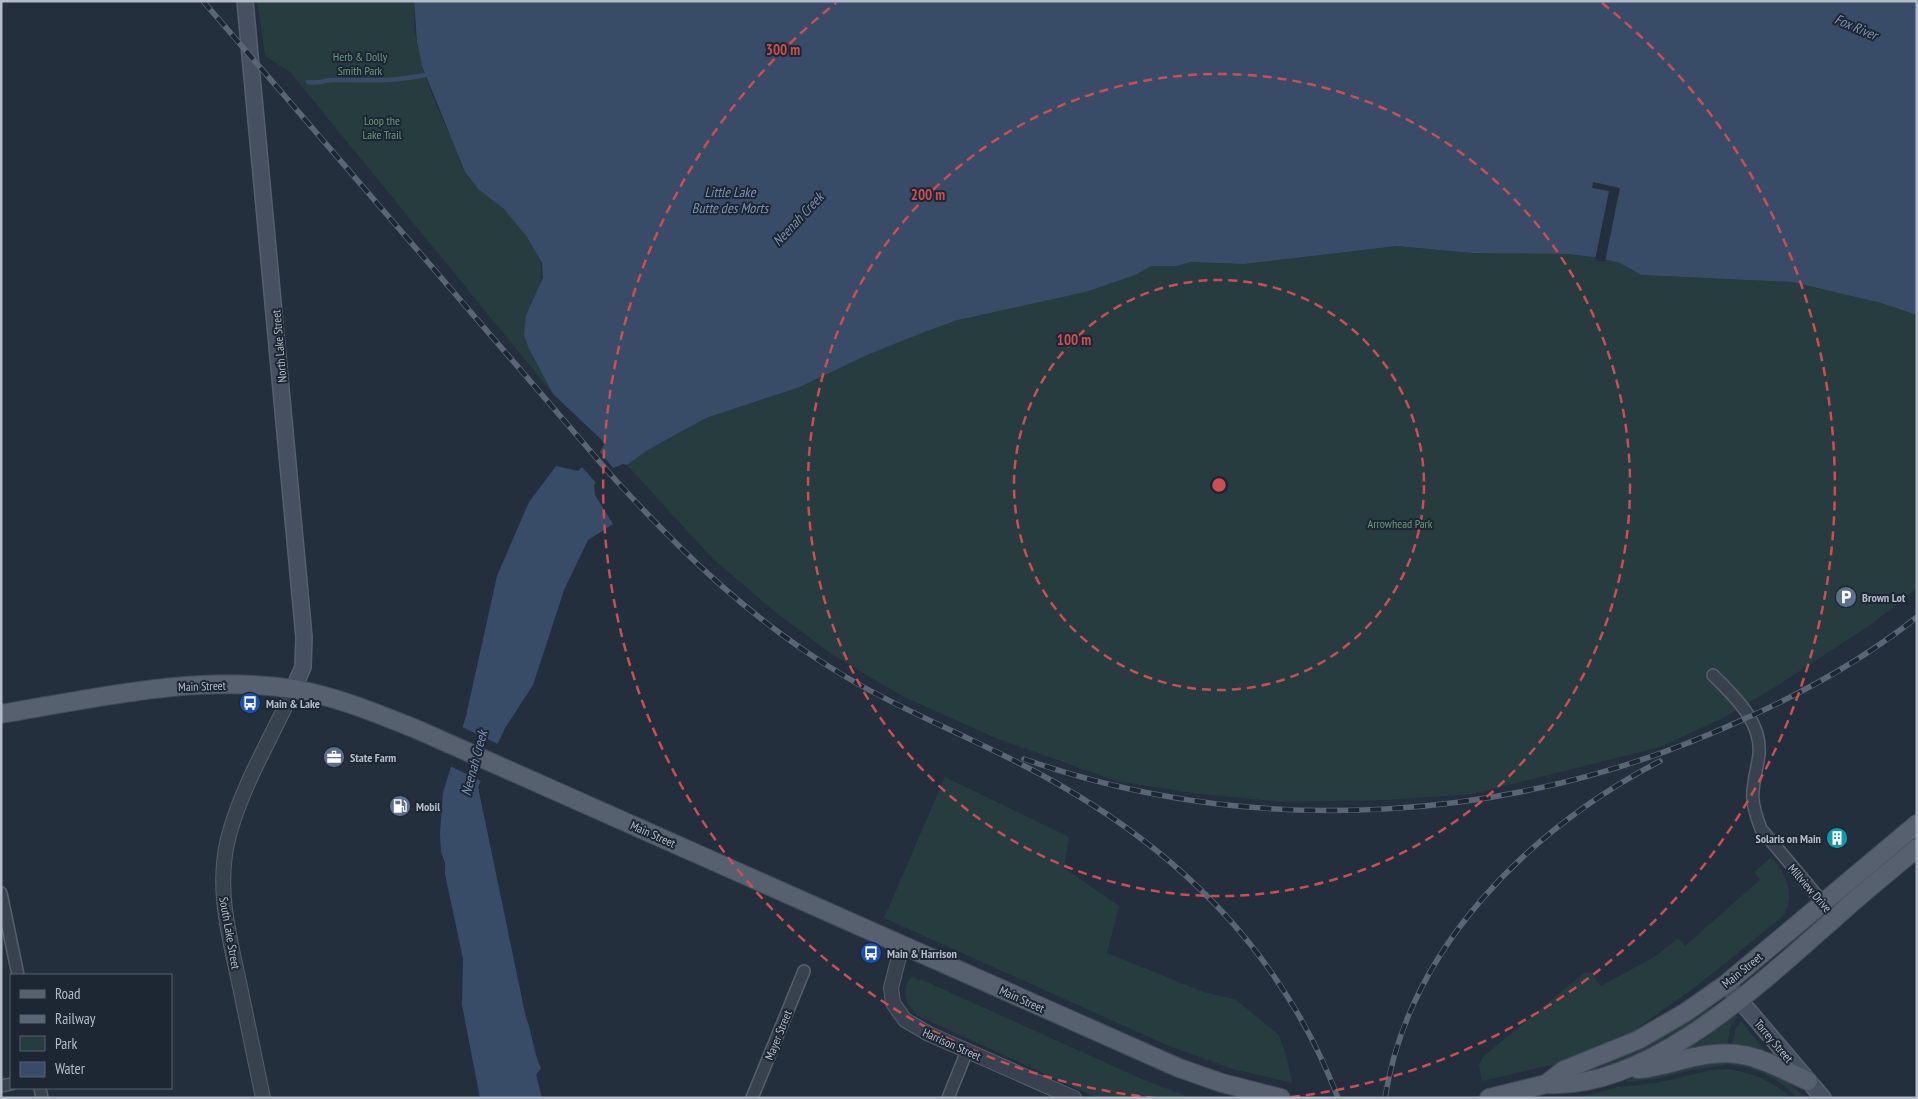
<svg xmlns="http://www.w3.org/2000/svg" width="1918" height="1099" viewBox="0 0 1918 1099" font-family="'PT Sans Narrow',sans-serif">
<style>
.green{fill:#263c3f}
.water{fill:#394c67}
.pier{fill:#242f3e}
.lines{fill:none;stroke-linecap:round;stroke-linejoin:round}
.stream{stroke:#394c67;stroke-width:4.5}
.minor-casing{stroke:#565f6c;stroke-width:14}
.tertiary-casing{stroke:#565f6c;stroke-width:16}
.secondary-casing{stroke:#565f6c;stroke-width:18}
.primary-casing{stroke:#414a57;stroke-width:20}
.minor{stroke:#38414e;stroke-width:11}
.tertiary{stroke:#38414e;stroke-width:14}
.secondary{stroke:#465061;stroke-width:15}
.primary{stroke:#56606e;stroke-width:18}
.rail-casing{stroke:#5a6575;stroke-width:5.5}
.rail{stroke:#1d2633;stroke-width:4;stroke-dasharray:11;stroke-linecap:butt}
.ring{fill:none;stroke:#ce4d50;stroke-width:2.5;stroke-dasharray:9 6}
.labels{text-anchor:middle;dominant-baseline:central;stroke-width:4;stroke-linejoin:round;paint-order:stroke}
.park-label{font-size:12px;fill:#6b9a76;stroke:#1d2633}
.street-label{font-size:12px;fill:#b4bcc9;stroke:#1d2633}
.poi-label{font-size:12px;font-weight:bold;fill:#b4bcc9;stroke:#1d2633;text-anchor:start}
.water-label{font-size:14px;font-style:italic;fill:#7c92b1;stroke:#1d2633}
.centre{fill:#ce4d50;stroke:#1d2633;stroke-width:2.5}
.ring-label{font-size:15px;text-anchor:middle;font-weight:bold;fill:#ce4d50;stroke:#1d2633;stroke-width:4;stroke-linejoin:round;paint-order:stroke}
</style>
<rect width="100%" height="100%" fill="#242f3e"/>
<!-- green -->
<g class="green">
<path d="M257,1H414C411,52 433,98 453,142C458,152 460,165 466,174C476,190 492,197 505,210C524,230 550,259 539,288L659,444L706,418L800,387L867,355L922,333L958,320L1135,275L1151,266H1177L1191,262L1244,264L1397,246L1472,253L1569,254L1600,258L1620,263L1641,275L1792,282L1881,303L1917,315V588L1873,623L1777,686L1721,719L1660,747L1472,794L1387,800L1283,802L1193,793L1117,781L998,739L902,696L833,655L774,611L713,559L627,465L640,455L529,349L553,394L290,72L265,56Z"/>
<polygon points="945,777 1069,837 1064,868 1119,906 1107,953 1206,993 1235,999 1279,1035 1287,1058 1292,1083 1233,1069 1169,1046 884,918"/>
<path d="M1770,858C1775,859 1779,866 1782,872C1791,888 1792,900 1783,916L1698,985L1629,1034L1564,1062L1482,1081L1479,1065L1483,1057L1584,973H1591L1601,986L1656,956L1678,938L1685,946L1760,880L1754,872Z"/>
<path d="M911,977L927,982L1144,1080L1192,1098H1098L918,1016C907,1008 899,989 911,977Z"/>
<path d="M1713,1006L1714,1008C1680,1033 1644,1052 1605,1067L1604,1065Z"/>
<polygon points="1734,1016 1738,1017 1730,1028 1727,1046 1684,1053 1683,1050"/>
<polygon points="1741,1021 1766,1052 1765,1054 1732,1046 1735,1030"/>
<polygon points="1726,1059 1726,1065 1691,1070 1656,1079 1627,1082 1626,1080 1704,1061"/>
<path d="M1731,1059C1759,1064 1786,1077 1805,1098H1798C1778,1079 1758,1068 1731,1065Z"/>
<path d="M1728,1069C1753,1073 1772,1081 1792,1098H1577L1618,1087L1657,1083L1711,1070Z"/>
</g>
<!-- water -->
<g class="water">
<polygon points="414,1 1917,1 1917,315 1881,303 1792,282 1641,275 1620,263 1600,258 1569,254 1472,253 1397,246 1244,264 1191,262 1177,266 1151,266 1135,275 1085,292 958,320 922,333 867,355 800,387 706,418 646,451 627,465 623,464 613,468 600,452 605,443 553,394 529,349 524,335 526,315 543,278 542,263 527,237 504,209 478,189 465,172 422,66 417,42"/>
<path d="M556,466L578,471L582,467L596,483L594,485L595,495L613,524L588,540L564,590L533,685L505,728L478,787L526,1018C533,1035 533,1052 541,1068L536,1075L542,1098H480L462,1005L463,959L445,874V863L441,852L440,834L443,793L466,716L497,576L529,502Z"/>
</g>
<!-- pier -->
<g class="pier">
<polygon points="1593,182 1620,188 1605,262 1595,260 1609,191 1592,188"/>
<polygon points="460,726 500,745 483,782 450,766"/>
</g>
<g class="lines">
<!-- stream -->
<path class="stream" d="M308,82C317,84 322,81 331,80C365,80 395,82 430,74"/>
<!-- minor casing -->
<g class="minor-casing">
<g id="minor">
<path d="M1713,675C1735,697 1766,725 1758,761C1752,792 1749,798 1761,829L1835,917"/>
<polyline points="1,893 18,975"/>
<polyline points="1,1086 11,1084"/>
<polyline points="40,1088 42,1098"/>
<polyline points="752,1098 804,971"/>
<polyline points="948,1098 967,1051"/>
</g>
</g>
<!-- tertiary casing -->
<g class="tertiary-casing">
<g id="tertiary">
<polyline points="902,945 891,988 893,1003 905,1020 929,1034 1074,1098"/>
<path d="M263,1098C255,1059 247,1021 239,982C229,935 216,888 228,839C241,787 271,739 293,690"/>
</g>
</g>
<!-- secondary casing -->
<g class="secondary-casing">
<g id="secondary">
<polyline points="245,1 304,637 303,667 293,690"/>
<polyline points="1726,984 1823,1098"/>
</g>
</g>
<!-- primary casing -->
<g class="primary-casing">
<g id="primary">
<path d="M1,714C97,698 195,674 293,689C335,696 376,713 416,729L1179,1068L1222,1083L1281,1098"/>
<path d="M1638,1069C1657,1068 1676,1061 1694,1057C1744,1046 1764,1061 1808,1081"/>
<path d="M1546,1084C1649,1091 1763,981 1836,917C1862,893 1890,871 1917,848"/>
<polyline points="1489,1098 1546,1084 1564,1070 1638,1040 1686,1012 1726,984 1917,824"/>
</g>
</g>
<!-- minor -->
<use href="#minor" class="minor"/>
<!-- tertiary -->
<use href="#tertiary" class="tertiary"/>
<!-- secondary -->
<use href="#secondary" class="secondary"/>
<!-- primary -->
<use href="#primary" class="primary"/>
<!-- rail casing -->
<g class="rail-casing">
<g id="rail">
<path d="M203,1L611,475C680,551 752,621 841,674C904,712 973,738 1038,773C1175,846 1282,951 1338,1098"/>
<path d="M1024,759C1258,841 1518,823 1742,720C1805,692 1863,660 1917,617"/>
<path d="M1385,1098C1409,947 1530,829 1660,761"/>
</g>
</g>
<!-- rail -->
<use href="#rail" class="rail"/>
</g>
<!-- distance rings -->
<g class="ring">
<circle cx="1219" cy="485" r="205"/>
<circle cx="1219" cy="485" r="411"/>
<path d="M1155 1098A616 616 0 0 1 836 3M1602 3A616 616 0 0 1 1283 1098"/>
</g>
<!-- icons -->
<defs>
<g id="parking-disc" transform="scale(1.125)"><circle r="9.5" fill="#5c6f8a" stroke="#1d2633"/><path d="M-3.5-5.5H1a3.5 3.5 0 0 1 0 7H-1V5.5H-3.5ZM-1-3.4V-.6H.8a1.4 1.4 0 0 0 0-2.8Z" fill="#fff"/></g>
<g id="bus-disc" transform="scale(1.125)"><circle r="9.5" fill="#1a4fb4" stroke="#1d2633"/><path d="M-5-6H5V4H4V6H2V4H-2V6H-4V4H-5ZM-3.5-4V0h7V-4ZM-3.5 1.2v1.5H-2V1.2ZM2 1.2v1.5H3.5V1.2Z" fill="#fff"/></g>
<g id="office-disc" transform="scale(1.125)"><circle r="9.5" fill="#5c6f8a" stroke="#1d2633"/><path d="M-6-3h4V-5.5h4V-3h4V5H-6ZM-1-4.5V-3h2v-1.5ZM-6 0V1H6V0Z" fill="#fff"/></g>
<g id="fuel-disc" transform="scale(1.125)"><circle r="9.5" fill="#5c6f8a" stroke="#1d2633"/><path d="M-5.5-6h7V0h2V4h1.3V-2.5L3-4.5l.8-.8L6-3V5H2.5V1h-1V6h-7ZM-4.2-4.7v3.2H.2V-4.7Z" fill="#fff"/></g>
<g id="building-disc" transform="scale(1.125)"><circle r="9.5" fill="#0f9aa8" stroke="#1d2633"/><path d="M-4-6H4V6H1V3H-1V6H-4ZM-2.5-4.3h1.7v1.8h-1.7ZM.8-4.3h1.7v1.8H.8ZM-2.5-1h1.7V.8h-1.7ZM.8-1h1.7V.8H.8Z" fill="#fff"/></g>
</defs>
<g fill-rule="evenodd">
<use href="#parking-disc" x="1846" y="597"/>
<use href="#bus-disc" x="250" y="703"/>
<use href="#office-disc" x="334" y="757"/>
<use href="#fuel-disc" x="400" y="806"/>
<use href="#building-disc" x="1837" y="838"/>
<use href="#bus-disc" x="871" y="953"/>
</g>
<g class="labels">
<!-- park labels -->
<g class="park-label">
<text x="360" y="56">Herb &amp; Dolly<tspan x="360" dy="14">Smith Park</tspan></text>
<text x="382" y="120">Loop the<tspan x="382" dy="14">Lake Trail</tspan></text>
<text x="1400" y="523">Arrowhead Park</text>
</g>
<!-- street labels -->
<g class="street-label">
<text transform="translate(279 346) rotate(-95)">North Lake Street</text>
<text transform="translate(202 686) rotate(-2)">Main Street</text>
<text transform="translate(653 834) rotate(24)">Main Street</text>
<text transform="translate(1810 888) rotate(49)">Millview Drive</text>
<text transform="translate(230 933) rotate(80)">South Lake Street</text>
<text transform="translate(1742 970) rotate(-39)">Main Street</text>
<text transform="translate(1022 999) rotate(24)">Main Street</text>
<text transform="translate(778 1035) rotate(-68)">Mayer Street</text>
<text transform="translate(1774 1041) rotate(50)">Torrey Street</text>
<text transform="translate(952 1044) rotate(24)">Harrison Street</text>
</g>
<!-- poi labels -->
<g class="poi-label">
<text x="1862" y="597">Brown Lot</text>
<text x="266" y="703">Main &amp; Lake</text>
<text x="350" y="757">State Farm</text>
<text x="416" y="806">Mobil</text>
<text x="1821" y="838" text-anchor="end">Solaris on Main</text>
<text x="887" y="953">Main &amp; Harrison</text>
</g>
<!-- water labels -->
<g class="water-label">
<text transform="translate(1856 27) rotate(23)">Fox River</text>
<text x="730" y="192">Little Lake<tspan x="730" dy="16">Butte des Morts</tspan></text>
<text transform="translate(798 219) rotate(-47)">Neenah Creek</text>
<text transform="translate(474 763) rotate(-75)">Neenah Creek</text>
</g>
</g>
<circle cx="1219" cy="485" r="8" class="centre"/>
<g class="ring-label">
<text x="783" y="55">300 m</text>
<text x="928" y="200">200 m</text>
<text x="1074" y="345">100 m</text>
</g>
<!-- border -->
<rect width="1918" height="1099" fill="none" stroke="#b4bcc9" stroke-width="5"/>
<!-- legend -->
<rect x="10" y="974" width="162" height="115" fill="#1d2633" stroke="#59626f"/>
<rect x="20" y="990" width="25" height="8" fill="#56606e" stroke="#59626f"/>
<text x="55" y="999" font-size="15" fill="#b4bcc9">Road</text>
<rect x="20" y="1015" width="25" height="8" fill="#5a6575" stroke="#59626f"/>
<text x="55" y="1024" font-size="15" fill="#b4bcc9">Railway</text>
<rect x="20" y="1036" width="25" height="15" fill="#263c3f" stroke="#59626f"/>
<text x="55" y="1049" font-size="15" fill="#b4bcc9">Park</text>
<rect x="20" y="1062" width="25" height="15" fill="#394c67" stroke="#59626f"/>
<text x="55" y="1074" font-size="15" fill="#b4bcc9">Water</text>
</svg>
